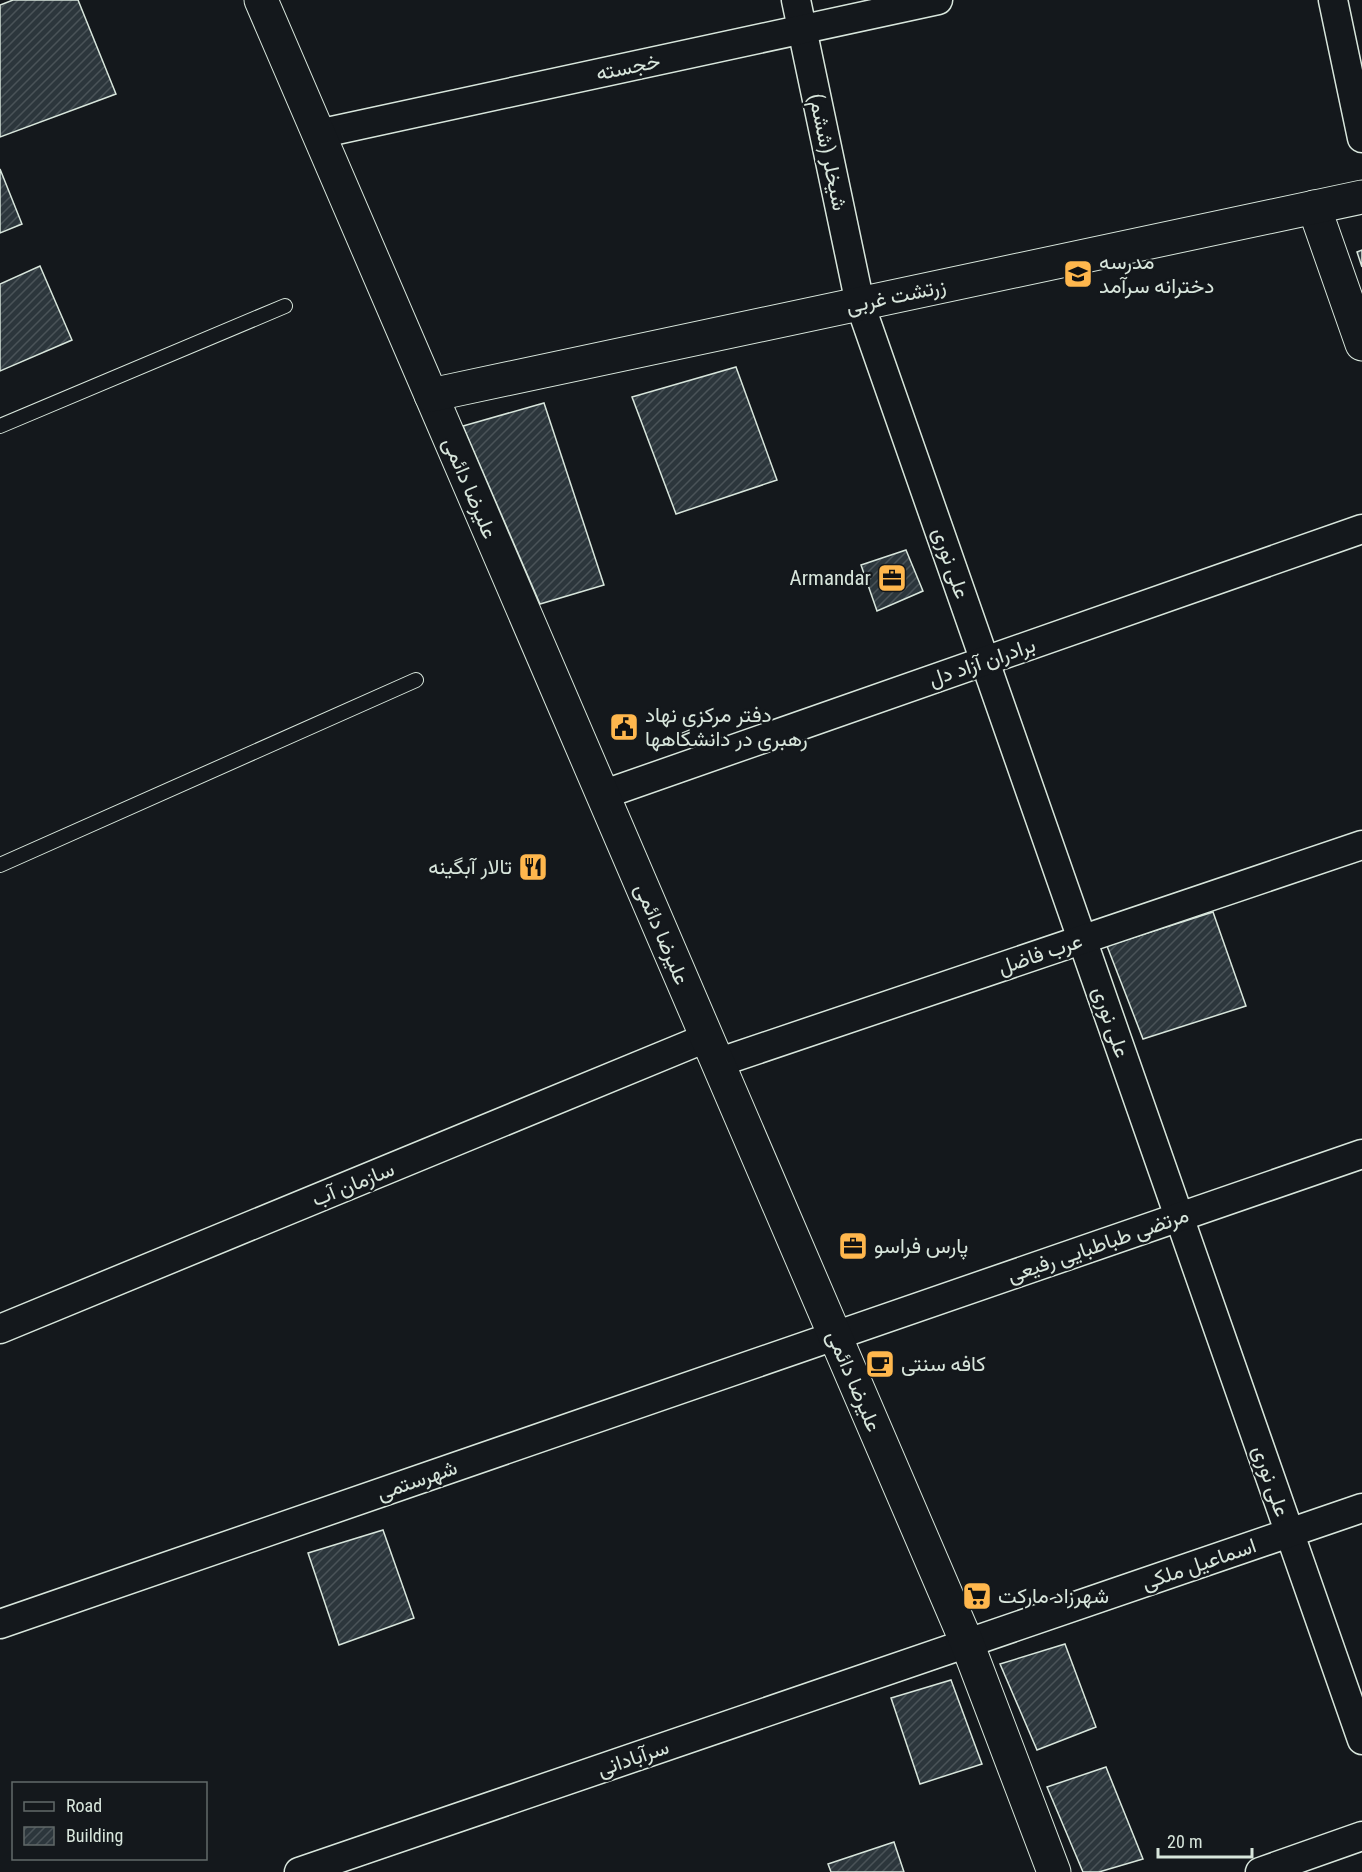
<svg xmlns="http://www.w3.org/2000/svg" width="1362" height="1872" viewBox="0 0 1362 1872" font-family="'Roboto Condensed',Vazirmatn,sans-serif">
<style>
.building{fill:url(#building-hatch);stroke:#d8e6dc;stroke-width:1.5}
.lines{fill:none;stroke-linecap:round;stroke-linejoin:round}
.service-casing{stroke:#d8e6dc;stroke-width:16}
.minor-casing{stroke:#d8e6dc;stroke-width:31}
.tertiary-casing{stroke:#d8e6dc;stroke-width:35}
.secondary-casing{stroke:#d8e6dc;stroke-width:35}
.service{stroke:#14181c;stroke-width:14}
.minor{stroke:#14181c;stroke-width:28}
.tertiary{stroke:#14181c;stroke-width:33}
.secondary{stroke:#14181c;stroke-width:33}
.labels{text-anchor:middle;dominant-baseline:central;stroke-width:4.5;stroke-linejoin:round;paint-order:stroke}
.street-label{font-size:21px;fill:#d8e6dc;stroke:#14181c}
.poi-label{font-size:21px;fill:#d8e6dc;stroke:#14181c;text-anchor:start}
</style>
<defs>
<pattern id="building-hatch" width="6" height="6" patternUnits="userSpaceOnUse" patternTransform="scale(1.5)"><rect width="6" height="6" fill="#2c363c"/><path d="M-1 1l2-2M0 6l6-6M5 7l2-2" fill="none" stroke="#4a5358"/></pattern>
</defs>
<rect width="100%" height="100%" fill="#14181c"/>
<!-- building -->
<g class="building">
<polygon points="13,0 78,0 116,94 0,137 0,5"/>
<polygon points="0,169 22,224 0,233"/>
<polygon points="1362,250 1362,267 1357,252"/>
<polygon points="40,266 72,340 0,371 0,284"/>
<polygon points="736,367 777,480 676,514 632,397"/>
<polygon points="544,403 604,585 540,604 463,426"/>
<polygon points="906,550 923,591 877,611 861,565"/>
<polygon points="1213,912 1246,1006 1143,1039 1107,946"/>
<polygon points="383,1530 414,1618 339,1645 308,1553"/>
<polygon points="1065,1644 1096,1727 1037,1750 1000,1664"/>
<polygon points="951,1680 982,1764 920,1784 891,1698"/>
<polygon points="1106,1767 1143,1859 1099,1872 1083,1872 1047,1787"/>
<polygon points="894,1842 904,1872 831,1872 828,1864"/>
</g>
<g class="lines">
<!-- service casing -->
<g class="service-casing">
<g id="service">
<polyline points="0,426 285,306"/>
<polyline points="0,865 416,680"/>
</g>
</g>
<!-- minor casing -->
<g class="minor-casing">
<g id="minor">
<polyline points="796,0 860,304 1362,1740"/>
<polyline points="1333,0 1362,138"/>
<polyline points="318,134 938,0"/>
<polyline points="602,795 1362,529"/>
<polyline points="717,1063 1362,845"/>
<polyline points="0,1329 706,1038"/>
<polyline points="0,1624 1362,1154"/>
<polyline points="299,1872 1362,1508"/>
<polyline points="1260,1872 1362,1836"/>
</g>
</g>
<!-- tertiary casing -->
<g class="tertiary-casing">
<g id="tertiary">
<polyline points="1314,207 1362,344"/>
<polyline points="431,395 967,1643 1054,1872"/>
</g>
</g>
<!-- secondary casing -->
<g class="secondary-casing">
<polyline id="secondary" points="261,0 431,395 1362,197"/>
</g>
<!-- service -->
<use href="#service" class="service"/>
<!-- minor -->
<use href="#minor" class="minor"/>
<!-- tertiary -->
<use href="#tertiary" class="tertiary"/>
<!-- secondary -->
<use href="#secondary" class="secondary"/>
</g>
<!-- icons -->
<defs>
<g id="school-square" transform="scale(1.5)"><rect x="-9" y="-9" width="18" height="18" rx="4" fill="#ffb74d" stroke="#14181c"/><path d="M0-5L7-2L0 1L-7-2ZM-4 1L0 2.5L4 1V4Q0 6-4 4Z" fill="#111"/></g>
<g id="office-square" transform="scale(1.5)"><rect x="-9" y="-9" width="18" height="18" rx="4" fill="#ffb74d" stroke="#14181c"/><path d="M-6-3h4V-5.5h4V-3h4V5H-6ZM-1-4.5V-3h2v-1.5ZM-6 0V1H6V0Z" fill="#111"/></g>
<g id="civic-square" transform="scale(1.5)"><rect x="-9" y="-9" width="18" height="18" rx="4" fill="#ffb74d" stroke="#14181c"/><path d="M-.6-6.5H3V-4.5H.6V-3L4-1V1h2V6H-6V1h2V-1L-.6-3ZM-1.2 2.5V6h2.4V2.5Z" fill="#111"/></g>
<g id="restaurant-square" transform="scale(1.5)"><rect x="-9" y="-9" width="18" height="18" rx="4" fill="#ffb74d" stroke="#14181c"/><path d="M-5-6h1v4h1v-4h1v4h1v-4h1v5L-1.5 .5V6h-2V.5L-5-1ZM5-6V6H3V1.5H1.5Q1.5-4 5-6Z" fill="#111"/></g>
<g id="cafe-square" transform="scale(1.5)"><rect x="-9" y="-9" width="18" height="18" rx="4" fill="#ffb74d" stroke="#14181c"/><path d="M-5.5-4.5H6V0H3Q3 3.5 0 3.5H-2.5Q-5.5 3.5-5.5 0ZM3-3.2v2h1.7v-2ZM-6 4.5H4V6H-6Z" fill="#111"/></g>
<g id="supermarket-square" transform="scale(1.5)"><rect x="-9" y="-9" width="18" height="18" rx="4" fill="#ffb74d" stroke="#14181c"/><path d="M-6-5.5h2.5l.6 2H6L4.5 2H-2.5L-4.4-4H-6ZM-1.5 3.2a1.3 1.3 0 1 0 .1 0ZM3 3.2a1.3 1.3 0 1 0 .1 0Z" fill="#111"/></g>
</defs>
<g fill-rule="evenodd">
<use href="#school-square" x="1078" y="274"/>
<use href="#office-square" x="892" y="578"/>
<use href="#civic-square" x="624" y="727"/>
<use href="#restaurant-square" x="533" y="867"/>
<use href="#office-square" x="853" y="1246"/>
<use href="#cafe-square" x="880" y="1364"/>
<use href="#supermarket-square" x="977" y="1596"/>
</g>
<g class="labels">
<!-- street labels -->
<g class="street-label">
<text transform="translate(628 67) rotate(-12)">خجسته</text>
<text transform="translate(828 152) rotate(78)">شیخلر (ششم)</text>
<text transform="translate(896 296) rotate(-12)">زرتشت غربی</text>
<text transform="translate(470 488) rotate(67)">علیرضا دائمی</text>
<text transform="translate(951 563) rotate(71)">علی نوری</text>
<text transform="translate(982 662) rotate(-19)">برادران آزاد دل</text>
<text transform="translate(662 934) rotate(67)">علیرضا دائمی</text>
<text transform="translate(1040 954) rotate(-19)">عرب فاضل</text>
<text transform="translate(1111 1022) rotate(71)">علی نوری</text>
<text transform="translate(353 1184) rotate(-22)">سازمان آب</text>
<text transform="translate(1098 1245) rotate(-19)">مرتضی طباطبایی رفیعی</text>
<text transform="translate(854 1381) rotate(67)">علیرضا دائمی</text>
<text transform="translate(417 1480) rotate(-19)">شهرستمی</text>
<text transform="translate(1271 1481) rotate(71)">علی نوری</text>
<text transform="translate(1199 1564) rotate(-19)">اسماعیل ملکی</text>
<text transform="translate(633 1758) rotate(-19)">سرآبادانی</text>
</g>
<!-- poi labels -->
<g class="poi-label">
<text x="1099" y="262">مدرسه<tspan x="1099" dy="24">دخترانه سرآمد</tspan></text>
<text x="871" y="578" text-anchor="end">Armandar</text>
<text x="645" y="715">دفتر مرکزی نهاد<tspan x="645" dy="24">رهبری در دانشگاهها</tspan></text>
<text x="512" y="867" text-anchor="end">تالار آبگینه</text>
<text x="874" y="1246">پارس فراسو</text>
<text x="901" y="1364">کافه سنتی</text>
<text x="998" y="1596">شهرزاد مارکت</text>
</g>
</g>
<!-- legend -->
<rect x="12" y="1782" width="195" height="78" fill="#14181c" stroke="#626a69" stroke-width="1.5"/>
<rect x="24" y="1802" width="30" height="9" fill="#14181c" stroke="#626a69" stroke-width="1.5"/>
<text x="66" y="1812" font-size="18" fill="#d8e6dc">Road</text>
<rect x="24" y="1827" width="30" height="18" fill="url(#building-hatch)" stroke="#626a69" stroke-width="1.5"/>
<text x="66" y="1842" font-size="18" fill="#d8e6dc">Building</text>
<!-- scale -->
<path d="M1158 1848v9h94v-9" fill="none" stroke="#d8e6dc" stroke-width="3"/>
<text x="1167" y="1848" font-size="18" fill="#d8e6dc" stroke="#14181c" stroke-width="4.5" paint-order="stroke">20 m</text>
</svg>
